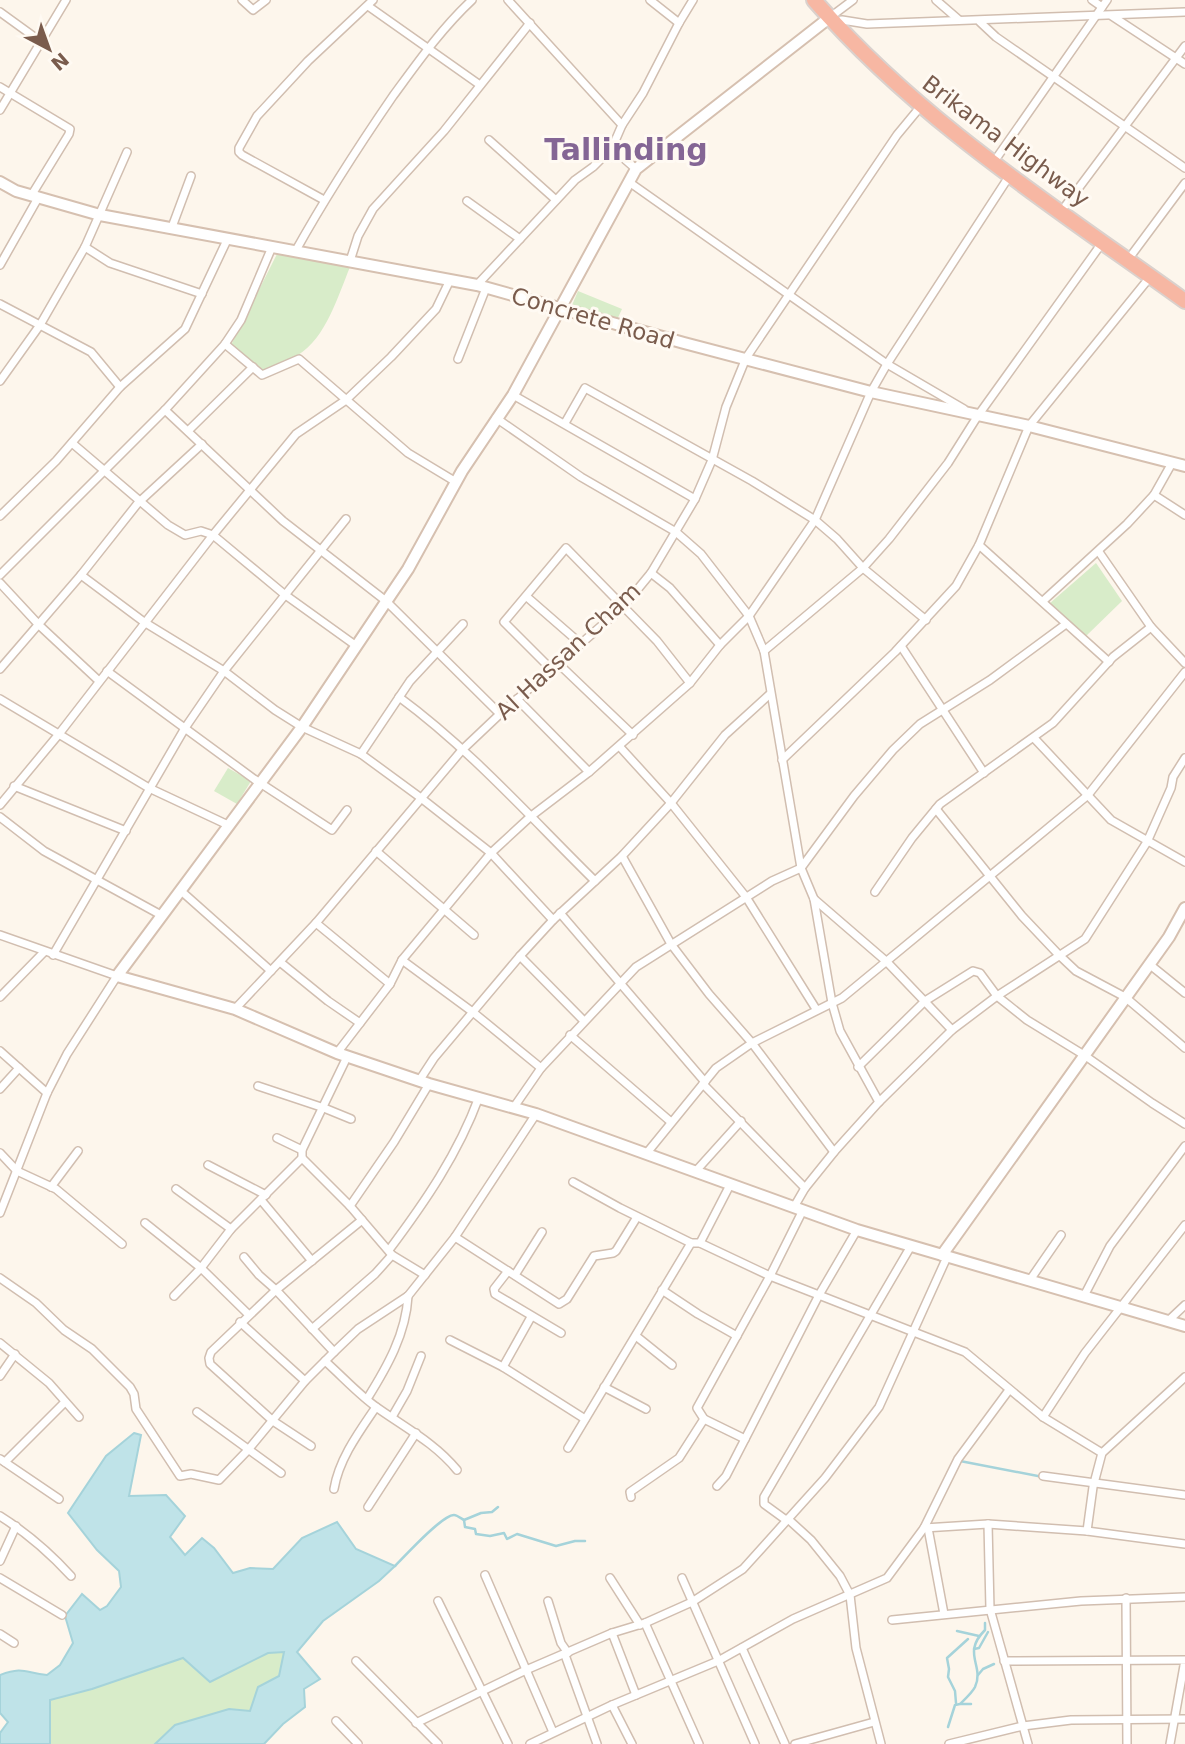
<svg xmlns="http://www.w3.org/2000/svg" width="1185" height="1744" viewBox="0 0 1185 1744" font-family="'DejaVu Sans',sans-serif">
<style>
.green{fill:#d8ecc9}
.water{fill:#bfe3e8;stroke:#a5d3da;stroke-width:2}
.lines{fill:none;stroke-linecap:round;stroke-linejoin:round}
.stream{stroke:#a5d3da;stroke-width:2.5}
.street-casing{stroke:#d1beb0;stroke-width:10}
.secondary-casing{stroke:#d6c0b0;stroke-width:14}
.highway-casing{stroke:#dad1cd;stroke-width:18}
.street{stroke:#fff;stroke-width:7}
.secondary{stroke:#fff;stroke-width:10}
.highway{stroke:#f7b7a3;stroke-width:14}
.labels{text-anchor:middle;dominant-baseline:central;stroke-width:6;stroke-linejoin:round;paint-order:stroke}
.street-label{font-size:23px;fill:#7a5c4d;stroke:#fffaf3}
.district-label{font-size:30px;font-weight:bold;fill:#846695;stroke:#fffaf3}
</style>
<rect width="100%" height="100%" fill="#fdf6ec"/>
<!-- green -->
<g class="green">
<path d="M277,254L350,267C338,296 326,338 298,355C288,362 275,367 264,372L231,345Z"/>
<polygon points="578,291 622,309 616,322 570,310"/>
<polygon points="1096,563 1122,601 1085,637 1049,604"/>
<polygon points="228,768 251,781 237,804 214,791"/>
<polygon points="284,1652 279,1676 258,1687 250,1712 229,1709 175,1725 155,1744 50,1744 49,1700 92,1689 183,1658 210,1682 268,1653"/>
</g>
<!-- water -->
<path class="water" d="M134,1433L141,1435L129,1496L166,1495L185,1516L170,1537L185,1555L202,1538L214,1548L233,1573L250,1568L273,1569L302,1538L337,1522L356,1549L395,1566L379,1581L323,1621L297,1652L320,1679L304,1689L305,1707L283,1724L264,1744H155L175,1725L229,1709L250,1711L258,1687L279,1676L284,1652L268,1653L210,1682L183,1658L92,1689L50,1700V1744H0V1733L8,1722L0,1713V1675C24,1666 25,1673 47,1675L60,1665L73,1643L65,1616L82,1594L100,1610L107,1606L121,1587L119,1571L97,1550L68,1513L106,1456Z"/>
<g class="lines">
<!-- stream -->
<g class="stream">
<polyline points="960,1461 1043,1477"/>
<polyline points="464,1520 465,1527 475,1529 476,1534 490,1536 504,1533 507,1539 517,1534 556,1546 575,1541 585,1541"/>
<path d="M395,1566C405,1556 442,1515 454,1515C457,1515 462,1519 464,1520L481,1513L492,1512L498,1507"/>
<polyline points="957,1631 979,1636"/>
<polyline points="974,1649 979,1648 988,1632"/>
<polyline points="978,1675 983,1669 994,1664"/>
<polyline points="956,1703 955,1691 948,1677 949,1669 947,1658 968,1639"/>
<polyline points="961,1704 971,1704"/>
<path d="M948,1727L955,1705L960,1704C964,1700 972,1693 975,1687C985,1665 961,1654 985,1630V1623"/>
</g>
<!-- street casing -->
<g class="street-casing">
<g id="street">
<polyline points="242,0 253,10 266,0"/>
<polyline points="508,0 622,125"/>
<polyline points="650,0 679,23"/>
<polyline points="936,0 959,20"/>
<polyline points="1092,0 1102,7"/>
<polyline points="368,6 480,85"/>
<polyline points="0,12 40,41"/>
<polyline points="1112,16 1185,64"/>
<polyline points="829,18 853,0"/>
<polyline points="842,20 867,24 1185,12"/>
<polyline points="980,22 996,37 1185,168"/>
<polyline points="0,87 70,129 69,134 31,196"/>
<polyline points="0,110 66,0"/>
<polyline points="489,140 556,200"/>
<polyline points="612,148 636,169"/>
<polyline points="998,156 1107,0"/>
<polyline points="629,182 887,364 964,409"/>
<polyline points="324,200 242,155 239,152 239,148 257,116 308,61 373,0"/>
<polyline points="467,201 520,239"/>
<polyline points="1066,205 1185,46"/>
<polyline points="172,227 191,176"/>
<polyline points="85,247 110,263 202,294"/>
<path d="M295,252C325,198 358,147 393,96C418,62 441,29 472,0"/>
<polyline points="1133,253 1185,183"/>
<polyline points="350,261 358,236 373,209 444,131 530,23"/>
<polyline points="0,265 38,198"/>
<polyline points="477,285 575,180 593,167 612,148 622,125 643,93 679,23 693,0"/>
<polyline points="0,304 91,352 120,387"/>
<polyline points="225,344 262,375 299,359 408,453 456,482"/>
<polyline points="458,359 486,288"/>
<polyline points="0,381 40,325 85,247 127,152"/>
<polyline points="513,395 695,499"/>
<polyline points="165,410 283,521 386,601 500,714"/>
<polyline points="496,418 581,477 676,532 701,554 749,616 764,651 801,868 814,899 832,1003 840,1031 879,1102"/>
<polyline points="565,423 585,388 752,481 815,520 837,539 863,568 926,620"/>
<polyline points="188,431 253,367"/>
<polyline points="72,443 168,525 185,535 201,531 213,535 284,594 355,645"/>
<polyline points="1154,495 1185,515"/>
<polyline points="0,516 56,461 120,387 185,329 228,238"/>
<polyline points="979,545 1109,662"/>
<polyline points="1099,552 1151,627 1185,663"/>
<polyline points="651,573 670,588 720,645"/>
<polyline points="0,575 165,410 225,344 241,320 272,247"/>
<polyline points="81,575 144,622 224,671 275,710 302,727 361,754 421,798 491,853 553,920"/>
<polyline points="0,583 39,625 99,681"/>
<polyline points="527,597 581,644"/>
<polyline points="1043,601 1127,524 1154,495 1172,463"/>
<polyline points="901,646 984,773"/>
<polyline points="764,651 863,568 889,539 948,463 977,417 1102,243"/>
<polyline points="0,669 81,575 138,503 202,444"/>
<polyline points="107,671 254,779 332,830 347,810"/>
<path d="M399,697C471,750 531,818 595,881"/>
<polyline points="0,699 149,788 228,825"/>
<polyline points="517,699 589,772"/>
<polyline points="633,735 564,669 560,667 552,670 504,622 566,548 657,641 690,683"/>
<polyline points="1034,738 1111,820 1185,862"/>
<polyline points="620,747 671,803 746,897 816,1009"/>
<polyline points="361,754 410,681 463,624"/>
<polyline points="782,760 895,652 956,586 979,545 1029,426 1150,277"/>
<polyline points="14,786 126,831"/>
<polyline points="0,805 59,734 213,535 296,434 346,400 391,357 436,309 450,280"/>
<polyline points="936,809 1022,916 1058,954 1076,971 1125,997 1185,1048"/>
<polyline points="0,817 44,851 161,915"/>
<polyline points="376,851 474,935"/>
<polyline points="622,856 671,944 709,994 752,1043 834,1152"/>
<polyline points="180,890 271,971"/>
<polyline points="875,892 912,838 940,804 1053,723 1113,657 1151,627"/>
<polyline points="814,899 887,962 952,1030"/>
<polyline points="560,913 705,1082"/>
<polyline points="316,923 390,984"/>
<polyline points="0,935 117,976 67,1054 47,1093 0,1213"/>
<polyline points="53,955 185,728 224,671 346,519"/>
<polyline points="520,956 584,1021"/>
<polyline points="402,960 474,1013 541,1068"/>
<polyline points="280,962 328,1001 360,1023"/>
<polyline points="1149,964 1185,993"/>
<polyline points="0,997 44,952"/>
<polyline points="235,1009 316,923 462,750 500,714 623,607 651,573 695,499 712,460 726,407 746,358 897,135 921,106"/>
<polyline points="570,1035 671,1122"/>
<polyline points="0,1051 47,1093"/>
<polyline points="337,1053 390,984 402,960 491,853 530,817 589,772 690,683 720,645 749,616 815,520 871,392 887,364 1010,175"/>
<polyline points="858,1067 925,1001 973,971 980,973 997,996 1027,1020 1084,1055 1152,1103 1185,1124"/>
<polyline points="419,1081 434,1058 520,956 553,920 622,856 671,803 725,735 770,694"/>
<polyline points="703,1084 805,1188"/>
<polyline points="258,1086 324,1108 351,1119"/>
<polyline points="0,1089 19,1068"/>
<polyline points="514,1107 541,1068 636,967 772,881 801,868 854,796 893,750 920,724 990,680 1066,624"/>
<polyline points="277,1138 302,1150"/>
<polyline points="0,1153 17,1171 56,1189 122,1244"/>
<polyline points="646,1154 716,1068 752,1043 842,998 1088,795 1185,672"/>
<polyline points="302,1158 350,1206 392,1255 425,1275"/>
<polyline points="208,1165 266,1195"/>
<polyline points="695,1172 741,1121"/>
<polyline points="573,1182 620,1208 691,1243 700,1243 770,1276 965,1352 1043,1417 1102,1453"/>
<polyline points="51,1187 78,1151"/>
<polyline points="176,1189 231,1229"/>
<polyline points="261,1200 312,1261"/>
<polyline points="350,1206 394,1142 429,1084"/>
<polyline points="794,1207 805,1188 834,1152 879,1102 952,1030 997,996 1085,939 1147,842 1171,788 1173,777 1185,758"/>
<polyline points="145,1223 201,1268 249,1315"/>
<polyline points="455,1237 559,1304 567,1299 594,1256 613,1253 616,1251 637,1217"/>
<polyline points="700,1243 730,1185"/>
<path d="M389,1250C425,1202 458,1154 479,1097"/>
<polyline points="244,1257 259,1275 276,1290 334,1352"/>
<polyline points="508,1271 494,1289 495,1294 561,1333"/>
<polyline points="515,1275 542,1232"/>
<polyline points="0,1278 36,1303 64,1330 92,1349 130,1387 134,1394 136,1409 180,1476 191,1474 219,1480 248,1450 305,1381 334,1352 358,1329 408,1296 455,1237 536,1114"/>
<polyline points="1030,1280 1061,1235"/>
<polyline points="662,1290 698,1314 737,1336"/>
<polyline points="174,1296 201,1268 231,1229 302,1158 302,1150 347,1057"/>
<polyline points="1084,1296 1110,1246 1185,1146"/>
<polyline points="1168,1321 1185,1305"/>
<polyline points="240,1322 305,1381"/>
<polyline points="312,1329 375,1274 392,1255"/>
<polyline points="636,1336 672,1365"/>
<polyline points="450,1340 503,1367 585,1419"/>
<polyline points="0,1343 49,1383 79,1417"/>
<path d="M325,1361C343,1377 360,1396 379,1409C406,1428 436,1444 457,1470"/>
<polyline points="503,1367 531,1317"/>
<polyline points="0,1376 15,1354"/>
<polyline points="604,1387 646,1409"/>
<path d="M367,1399C387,1367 406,1334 408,1296"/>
<polyline points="197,1412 281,1473"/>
<polyline points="392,1417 407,1391 421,1356"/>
<polyline points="1043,1417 1085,1353 1185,1225"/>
<polyline points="745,1439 704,1419 697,1408 770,1276 803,1210"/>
<polyline points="311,1446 273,1421 210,1364 209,1358 211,1352 276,1290 362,1220"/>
<polyline points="568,1448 691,1243"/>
<polyline points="0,1459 59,1499"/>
<polyline points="5,1462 65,1402"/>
<polyline points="1043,1476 1185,1495"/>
<polyline points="717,1486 726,1476 819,1295 857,1230"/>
<path d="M334,1489C339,1459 359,1432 376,1407"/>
<polyline points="631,1497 630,1492 679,1458 704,1419"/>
<polyline points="368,1507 416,1433"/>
<path d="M0,1516C27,1533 50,1553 71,1576"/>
<polyline points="788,1519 811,1540 840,1576 850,1595 856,1648 881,1744"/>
<polyline points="786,1520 764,1504 764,1497 911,1246"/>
<polyline points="988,1524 990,1609 1028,1744"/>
<polyline points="924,1528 988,1524 1087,1531 1185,1544"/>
<polyline points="928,1528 944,1614"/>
<polyline points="1087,1531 1093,1487 1102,1453 1185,1377"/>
<polyline points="0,1561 16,1526"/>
<polyline points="485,1575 553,1732"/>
<polyline points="0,1578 62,1615"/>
<polyline points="610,1578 640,1625"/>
<polyline points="682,1578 755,1744"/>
<polyline points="1126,1598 1127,1744"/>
<polyline points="438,1601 508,1744"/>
<polyline points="548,1601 561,1643 568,1653"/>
<polyline points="892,1620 1081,1601 1185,1597"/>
<polyline points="645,1623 699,1744"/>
<polyline points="612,1633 636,1695"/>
<polyline points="0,1634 14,1643"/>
<polyline points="742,1648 785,1744"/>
<polyline points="565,1655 597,1744"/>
<polyline points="356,1661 438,1744"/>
<polyline points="1004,1661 1185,1660 1170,1744"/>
<polyline points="612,1705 632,1744"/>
<polyline points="336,1721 358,1744"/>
<polyline points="416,1723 526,1670 612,1633 645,1623 692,1602 743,1569 825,1478 879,1407 947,1257"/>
<polyline points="530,1744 612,1705 718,1661 793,1619 887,1578 924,1528 958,1459 1009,1390"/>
<polyline points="795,1744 874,1722"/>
<polyline points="949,1744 1023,1726 1071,1720 1185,1719"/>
</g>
</g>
<!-- secondary casing -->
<g class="secondary-casing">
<g id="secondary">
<polyline points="829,18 636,169 513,395 462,471 408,569 302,727 117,976 235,1009 337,1053 429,1084 536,1114 857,1230 1185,1326"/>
<polyline points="0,182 16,191 100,215 477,285 684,343 871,392 1029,426 1185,466"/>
<polyline points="942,1255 1169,937 1185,908"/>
</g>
</g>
<!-- highway casing -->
<g class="highway-casing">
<path id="highway" d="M814,0C919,121 1056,208 1185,301"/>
</g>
<!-- street -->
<use href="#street" class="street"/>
<!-- secondary -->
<use href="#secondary" class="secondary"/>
<!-- highway -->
<use href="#highway" class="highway"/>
</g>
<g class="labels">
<!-- street labels -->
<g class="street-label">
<text transform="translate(1006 141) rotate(37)">Brikama Highway</text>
<text transform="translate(593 318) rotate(16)">Concrete Road</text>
<text transform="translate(568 651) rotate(-43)">Al Hassan Cham</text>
</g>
<!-- district labels -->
<g class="district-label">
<text x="626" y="149">Tallinding</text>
</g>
</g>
<!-- north arrow -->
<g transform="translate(49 49) rotate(139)" stroke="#fffaf3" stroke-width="5" paint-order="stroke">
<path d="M0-5L12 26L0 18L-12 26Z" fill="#7a5c4d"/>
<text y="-10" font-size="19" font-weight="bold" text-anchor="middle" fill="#7a5c4d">N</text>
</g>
</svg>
